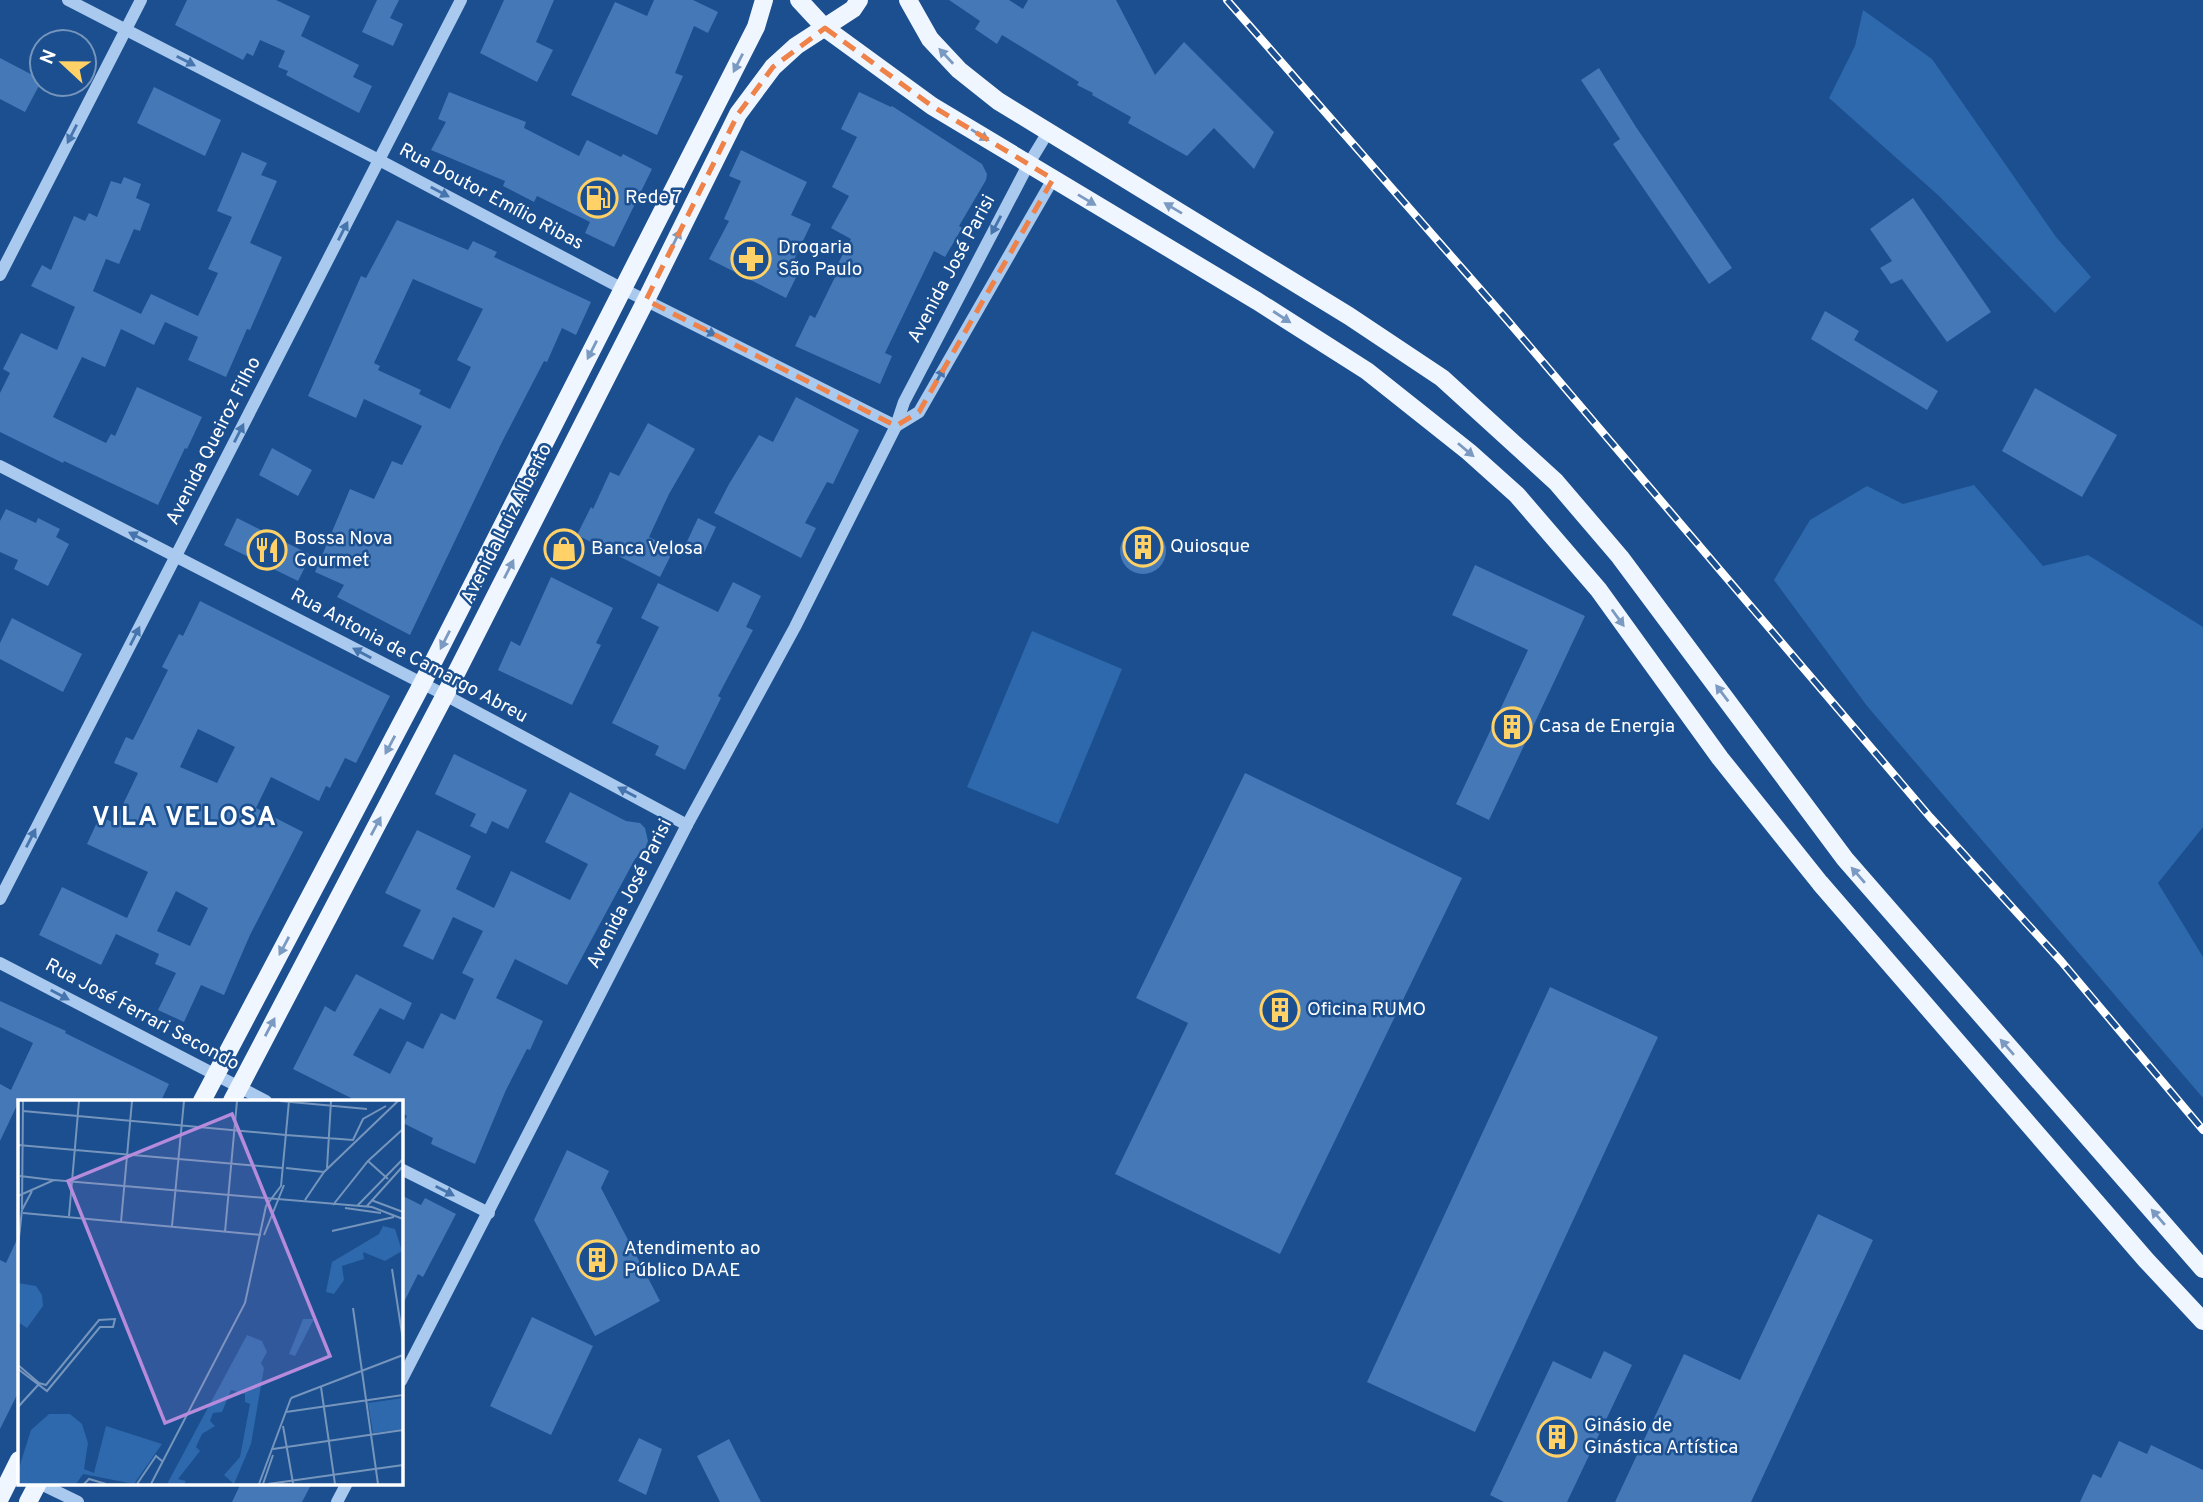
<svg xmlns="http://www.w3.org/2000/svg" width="2203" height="1502" viewBox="0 0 2203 1502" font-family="Overpass,sans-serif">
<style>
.green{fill:#2e69ad}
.building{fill:#4478b7;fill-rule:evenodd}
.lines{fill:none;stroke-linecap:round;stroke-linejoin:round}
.minor{stroke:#a9c9ee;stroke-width:12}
.major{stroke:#f0f6ff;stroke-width:18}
.rail-casing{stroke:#fff;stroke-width:8}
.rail{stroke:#1b4f8f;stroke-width:5;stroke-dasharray:16;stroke-linecap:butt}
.oneway{fill:#7b9ac1}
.oneway2{fill:#4674ac}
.marked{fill:none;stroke:#ee8249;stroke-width:5;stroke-dasharray:14 9;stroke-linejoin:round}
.labels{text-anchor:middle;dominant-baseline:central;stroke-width:5;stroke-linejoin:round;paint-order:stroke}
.street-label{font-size:19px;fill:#fff;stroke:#1b4f8f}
.poi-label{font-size:19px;fill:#fff;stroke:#1b4f8f;text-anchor:start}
.district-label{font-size:26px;font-weight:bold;letter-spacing:2px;fill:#fff;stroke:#1b4f8f}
.inset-road{fill:none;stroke:#7695bc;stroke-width:2}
.view{fill:#b68bdc;fill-opacity:0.15;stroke:#b68bdc;stroke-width:3.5}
.inset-edge{fill:none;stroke:#fff;stroke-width:3.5}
</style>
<rect width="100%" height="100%" fill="#1b4f8f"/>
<!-- green -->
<g class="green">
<polygon points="1863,10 1932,59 2056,237 2091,277 2055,313 1939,196 1829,98 1855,46"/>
<polygon points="1974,485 2043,566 2088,555 2203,627 2203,827 2158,883 2203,957 2203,1098 1867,706 1774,580 1810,520 1867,486 1903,504"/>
<polygon points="1032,631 1122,669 1058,824 967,787"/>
</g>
<!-- building -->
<g class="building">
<polygon points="187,0 276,0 310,16 301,36 359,65 353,77 372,86 359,113 286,75 288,71 278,67 285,51 260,40 253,56 247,53 243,60 175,25"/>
<polygon points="377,0 399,0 390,18 403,24 393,46 362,32"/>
<polygon points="504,0 554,0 536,42 553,50 537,82 480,53"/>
<polygon points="654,0 693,0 718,12 708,33 694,26 675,73 683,76 657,135 571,95 615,2 647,16"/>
<polygon points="949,0 1009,0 1023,9 1028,0 1116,0 1155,75 1184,42 1274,132 1254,169 1214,128 1187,156 1128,123 1131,117 1092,95 1093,93 1077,85 1079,82 1002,35 997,44 975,29 980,21"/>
<polygon points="0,58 42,80 25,112 0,99"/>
<polygon points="1599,68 1636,127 1732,268 1709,284 1613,144 1620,139 1581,80"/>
<polygon points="154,87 221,120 205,156 137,123"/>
<polygon points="449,92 526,122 524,128 579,156 587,140 621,157 623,154 652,169 614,247 585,233 590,222 537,196 534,202 503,186 505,181 431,150 446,122 438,119"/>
<polygon points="859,92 891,107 892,106 982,164 987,174 986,180 959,226 962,228 945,257 934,251 885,353 892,356 880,384 795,346 810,315 815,318 836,275 833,273 851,239 831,228 849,196 832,187 857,137 841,129"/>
<polygon points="741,150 807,182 791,215 811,224 794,260 802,265 786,298 709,259 729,221 724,219 741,181 729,176"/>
<polygon points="242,152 267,163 261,175 277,181 250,243 282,257 250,330 247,329 226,377 188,360 198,337 165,322 154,345 121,329 105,367 82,357 53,417 106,443 111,434 115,436 137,387 202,417 187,449 185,448 158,505 64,461 63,463 0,432 0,393 10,373 3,369 21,333 57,350 75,307 31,286 42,265 51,270 74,216 85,221 89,213 97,217 111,181 121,184 124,177 141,184 136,198 150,204 140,231 134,229 119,264 106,259 93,291 141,314 151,294 198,316 218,273 208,269 232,217 217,211"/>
<polygon points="1913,198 1991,312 1947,342 1902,279 1891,284 1880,268 1892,261 1870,229"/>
<path d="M397,220L468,250L473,241L497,252L494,257L591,302L576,335L562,328L547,362L544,361L502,442L410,635L337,597L344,585L315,572L350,489L374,499L392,461L402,465L422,426L364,399L356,418L308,396L361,276L366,278ZM413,279L483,309L457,360L471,367L450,409L419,394L421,390L378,370L380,366L374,363Z"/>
<polygon points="1825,311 1859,331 1854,340 1938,391 1927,410 1811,339"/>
<polygon points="2035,388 2117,435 2082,497 2002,451"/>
<polygon points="796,397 859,430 833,484 827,482 805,523 816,528 801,558 714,513 729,484 759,435 773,442"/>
<polygon points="648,423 695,449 669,494 649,537 674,549 660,577 577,535 591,507 593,509 610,472 619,476"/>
<polygon points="272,448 312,470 298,496 259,475"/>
<polygon points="6,509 36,523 38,518 60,529 56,537 69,544 48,586 14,569 18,560 0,552 0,521"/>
<polygon points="237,518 311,555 298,581 224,545"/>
<polygon points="698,518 716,527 702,557 684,548"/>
<circle cx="1143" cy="551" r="23"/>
<polygon points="558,531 582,544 570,565 546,554"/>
<polygon points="1475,565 1585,616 1489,820 1456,804 1528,650 1452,615"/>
<polygon points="551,577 613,608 596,643 601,645 572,705 498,670 511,641 520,646"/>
<polygon points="733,582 761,596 746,627 753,630 718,696 721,698 685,770 655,755 659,746 612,723 659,627 641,618 658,583 718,612"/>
<path d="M200,601L390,696L356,763L345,758L330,788L326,786L319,801L271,777L256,808L303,832L250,935L224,995L201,985L184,1022L158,1010L176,973L155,964L159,954L116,934L101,965L39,935L62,887L127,918L148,872L87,844L100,816L114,823L138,773L114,763L126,737L133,740L168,670L162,667L179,634L183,636ZM198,729L235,747L217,783L180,767ZM176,891L208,908L190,946L157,931Z"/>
<polygon points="12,618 82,654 63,692 0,659 0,643"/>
<polygon points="454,754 527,790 508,829 492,821 486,834 470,826 476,814 435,794"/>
<polygon points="1245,773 1462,878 1280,1254 1115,1174 1188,1023 1136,998"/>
<polygon points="570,792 626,821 640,823 645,828 648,841 645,849 635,859 567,985 515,959 496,998 543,1021 530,1050 527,1049 506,1090 475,1164 431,1144 433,1138 403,1123 407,1116 401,1112 401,1101 357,1101 293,1069 325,1006 335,1012 356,974 412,1003 404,1020 380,1008 353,1055 390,1074 407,1041 423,1049 441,1013 455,1020 474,979 462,973 483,931 453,917 433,960 403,946 421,910 385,893 417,830 471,856 456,889 494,908 511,871 570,900 588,864 545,842"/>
<polygon points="1550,987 1658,1037 1475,1432 1367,1382"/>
<polygon points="0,1001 66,1031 65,1033 169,1084 161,1101 19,1101 0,1141 0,1084 11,1090 33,1043 0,1027"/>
<polygon points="567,1150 609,1171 601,1188 660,1301 595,1336 534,1220"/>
<polygon points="401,1195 421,1205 425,1198 456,1214 423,1277 418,1274 401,1308"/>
<polygon points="1818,1214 1873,1240 1751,1502 1615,1502 1684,1354 1740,1380"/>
<polygon points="19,1235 19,1391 0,1429 0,1260 6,1263"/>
<polygon points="532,1317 593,1346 551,1435 490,1406"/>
<polygon points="1604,1351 1632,1365 1567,1502 1504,1502 1490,1495 1553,1361 1591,1379"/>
<polygon points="639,1438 662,1449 646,1495 618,1481"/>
<polygon points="729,1439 761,1502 720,1502 697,1456"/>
<polygon points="2119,1441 2147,1454 2151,1445 2203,1470 2203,1502 2080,1502 2093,1474 2101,1478"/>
<polygon points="241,1483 312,1483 302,1502 232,1502"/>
</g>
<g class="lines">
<!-- minor -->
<g class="minor">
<polyline points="68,0 379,160 623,289 896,426"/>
<polyline points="0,275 141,0"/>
<polyline points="896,426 919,412 1053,179"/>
<polyline points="0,466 445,695 687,825"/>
<polyline points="0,899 461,0"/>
<polyline points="0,963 266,1101"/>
<polyline points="401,1169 489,1213"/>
<polyline points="401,1381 687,825 795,627 896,426 904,402 1028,165 1048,132"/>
<polyline points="39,1483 78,1502"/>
<polyline points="337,1502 347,1483"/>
</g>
<!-- major -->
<g class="major">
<polyline points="799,0 825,28 932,106 1257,301 1367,371 1469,452 1517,495 1598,589 1720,758 1820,883 2146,1260 2203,1321"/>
<polyline points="908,0 930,39 959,70 998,101 1349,316 1442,378 1556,482 1620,557 1845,859 2203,1269"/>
<polyline points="202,1101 422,684 756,27 764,0"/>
<polyline points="232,1101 445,695 646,300 738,114 773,67 796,46 853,9 859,0"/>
<polyline points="0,1498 19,1460"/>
<polyline points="28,1502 38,1483"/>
</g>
<!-- rail casing -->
<g class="rail-casing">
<polyline id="rail" points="1227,0 1508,321 1930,817 2061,961 2203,1130"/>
</g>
<!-- rail -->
<use href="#rail" class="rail"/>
</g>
<!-- one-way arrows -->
<defs><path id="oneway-solid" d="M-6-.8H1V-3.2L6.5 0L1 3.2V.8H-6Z" transform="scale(1.75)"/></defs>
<g class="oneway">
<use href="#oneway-solid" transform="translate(946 56) rotate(-133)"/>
<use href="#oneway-solid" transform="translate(738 63) rotate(117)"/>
<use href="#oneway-solid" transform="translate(980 135) rotate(32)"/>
<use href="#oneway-solid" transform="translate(1087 200) rotate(31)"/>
<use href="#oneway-solid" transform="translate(1173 208) rotate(-149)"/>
<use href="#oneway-solid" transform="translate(676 239) rotate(-64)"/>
<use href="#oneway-solid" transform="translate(1282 317) rotate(33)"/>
<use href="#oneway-solid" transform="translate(592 350) rotate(117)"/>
<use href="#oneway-solid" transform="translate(1466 450) rotate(40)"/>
<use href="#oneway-solid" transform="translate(509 569) rotate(-63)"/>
<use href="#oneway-solid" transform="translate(1618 618) rotate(54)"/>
<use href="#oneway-solid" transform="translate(445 640) rotate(117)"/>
<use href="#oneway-solid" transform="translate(1722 693) rotate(-127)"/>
<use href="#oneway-solid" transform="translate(390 745) rotate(118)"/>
<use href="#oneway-solid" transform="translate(376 826) rotate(-62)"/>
<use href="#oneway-solid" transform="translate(1858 875) rotate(-131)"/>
<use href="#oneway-solid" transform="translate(284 946) rotate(118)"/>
<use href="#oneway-solid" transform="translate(270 1027) rotate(-62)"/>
<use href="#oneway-solid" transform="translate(2007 1047) rotate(-131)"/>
<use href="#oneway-solid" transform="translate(2158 1217) rotate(-131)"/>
</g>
<g class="oneway2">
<use href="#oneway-solid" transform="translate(186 61) rotate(27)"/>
<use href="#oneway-solid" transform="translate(72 134) rotate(117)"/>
<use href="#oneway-solid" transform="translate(440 192) rotate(28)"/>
<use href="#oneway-solid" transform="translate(996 225) rotate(118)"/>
<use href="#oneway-solid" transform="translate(343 231) rotate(-63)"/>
<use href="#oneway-solid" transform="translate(707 331) rotate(27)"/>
<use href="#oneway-solid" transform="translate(939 377) rotate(-60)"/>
<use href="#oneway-solid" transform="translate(239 433) rotate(-63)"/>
<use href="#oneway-solid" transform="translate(138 537) rotate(-153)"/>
<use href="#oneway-solid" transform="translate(135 636) rotate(-63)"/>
<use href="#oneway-solid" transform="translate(362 653) rotate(-152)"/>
<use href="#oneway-solid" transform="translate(627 792) rotate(-152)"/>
<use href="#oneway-solid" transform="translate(31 838) rotate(-63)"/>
<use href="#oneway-solid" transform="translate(60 995) rotate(28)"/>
<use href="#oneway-solid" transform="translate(445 1191) rotate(27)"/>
</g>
<!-- marked area -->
<path class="marked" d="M825,28L932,106L1053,179L919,412L896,426L646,300L738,114L773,67Z"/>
<!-- icons -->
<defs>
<g id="fuel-ring" transform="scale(2.0125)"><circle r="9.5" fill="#1b4f8f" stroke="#ffd166" stroke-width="1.5"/><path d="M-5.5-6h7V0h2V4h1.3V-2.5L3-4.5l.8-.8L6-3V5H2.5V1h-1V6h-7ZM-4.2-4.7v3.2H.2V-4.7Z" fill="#ffd166"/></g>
<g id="pharmacy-ring" transform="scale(2.0125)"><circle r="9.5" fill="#1b4f8f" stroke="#ffd166" stroke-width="1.5"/><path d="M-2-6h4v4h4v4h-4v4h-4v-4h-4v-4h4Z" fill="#ffd166"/></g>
<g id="building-ring" transform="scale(2.0125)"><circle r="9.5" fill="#1b4f8f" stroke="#ffd166" stroke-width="1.5"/><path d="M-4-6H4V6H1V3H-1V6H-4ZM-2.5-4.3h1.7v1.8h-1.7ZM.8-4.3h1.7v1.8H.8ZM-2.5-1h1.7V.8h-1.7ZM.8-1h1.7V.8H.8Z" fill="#ffd166"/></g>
<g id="shop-ring" transform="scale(2.0125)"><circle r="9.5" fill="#1b4f8f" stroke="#ffd166" stroke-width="1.5"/><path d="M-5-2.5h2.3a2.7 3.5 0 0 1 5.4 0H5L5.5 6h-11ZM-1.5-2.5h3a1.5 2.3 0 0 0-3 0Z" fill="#ffd166"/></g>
<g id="restaurant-ring" transform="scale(2.0125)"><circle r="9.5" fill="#1b4f8f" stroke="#ffd166" stroke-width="1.5"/><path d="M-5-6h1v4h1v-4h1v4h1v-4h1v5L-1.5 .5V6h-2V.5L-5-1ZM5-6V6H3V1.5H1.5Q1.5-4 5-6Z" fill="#ffd166"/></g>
</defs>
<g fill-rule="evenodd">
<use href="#fuel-ring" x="598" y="198"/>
<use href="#pharmacy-ring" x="751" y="259"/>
<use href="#building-ring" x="1143" y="547"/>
<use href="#shop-ring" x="564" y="549"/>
<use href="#restaurant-ring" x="267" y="550"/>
<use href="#building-ring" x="1512" y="727"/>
<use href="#building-ring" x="1280" y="1010"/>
<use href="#building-ring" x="597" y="1260"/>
<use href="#building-ring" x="1557" y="1437"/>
</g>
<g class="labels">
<!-- street labels -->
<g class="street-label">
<text transform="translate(491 197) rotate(28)">Rua Doutor Emílio Ribas</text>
<text transform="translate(952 269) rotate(-62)">Avenida José Parisi</text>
<text transform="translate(214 441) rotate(-63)">Avenida Queiroz Filho</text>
<text transform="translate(507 524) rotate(-63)">Avenida Luiz Alberto</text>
<text transform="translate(409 656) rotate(28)">Rua Antonia de Camargo Abreu</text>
<text transform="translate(630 894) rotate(-63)">Avenida José Parisi</text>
<text transform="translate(142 1015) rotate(28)">Rua José Ferrari Secondo</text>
</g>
<!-- poi labels -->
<g class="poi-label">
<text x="625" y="198">Rede 7</text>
<text x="778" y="248">Drogaria<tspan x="778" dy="22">São Paulo</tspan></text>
<text x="294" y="539">Bossa Nova<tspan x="294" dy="22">Gourmet</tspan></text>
<text x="1170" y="547">Quiosque</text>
<text x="591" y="549">Banca Velosa</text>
<text x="1539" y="727">Casa de Energia</text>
<text x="1307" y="1010">Oficina RUMO</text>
<text x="624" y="1249">Atendimento ao<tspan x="624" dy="22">Público DAAE</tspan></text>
<text x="1584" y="1426">Ginásio de<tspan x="1584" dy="22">Ginástica Artística</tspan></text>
</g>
<!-- district labels -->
<g class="district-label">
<text x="185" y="818">VILA VELOSA</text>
</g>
</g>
<!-- overview -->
<g transform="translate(18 1100)">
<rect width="385" height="385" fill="#1b4f8f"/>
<path d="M365,126L377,129L384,151L367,161L345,152L346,159L324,166L326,180L316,194L308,192L314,162L361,134ZM0,183L18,186L24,195L25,206L9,228L0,222ZM285,219H296L277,256L271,254ZM229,235L244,241L249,252L243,263L246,268L233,344L216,384L206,375L222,357L232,304L227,302V294L213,290L204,312L195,313L192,321L197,326L184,334L178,347L182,351L160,379L168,381L166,384H149ZM385,298V329L355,333L350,303ZM31,314H52L64,324L70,343L66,369L76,373L88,326L144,344L116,384L65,374L58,384H2L1,368L13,330Z" fill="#2e69ad"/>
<path class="inset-road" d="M262,1L349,9M5,11L268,35M268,35L335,40L345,19L368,6M0,45L264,68M350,61L370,79M268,68L306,72M309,68L313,1M2,76L35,80M0,96L36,80L354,107L385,119M287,100L306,72L380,1M353,100L385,112M315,105L350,61L385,29M339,106L385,59M349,106L385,66M327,108L363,113M4,109L5,1M5,113L243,135M51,116L61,1M103,122L114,1M154,126L166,1M314,131L376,117M207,132L219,1M246,135L266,85M0,147L4,110L14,91M374,169L385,240M335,208L360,384M0,265L21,283M0,269L29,291L82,227H95L97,219L81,220L28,285L21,283M303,287L317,384M273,298L385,255M0,307L21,284M268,312L385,295M265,326L275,383M255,349L385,330M66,384L71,379L88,384M119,384L138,356L144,361M133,384L227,203L248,106L263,86L271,1M241,384L273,298M245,384L255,355M250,384L385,365"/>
<path class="view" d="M214,14L312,256L147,323L50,81Z"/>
<rect width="385" height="385" class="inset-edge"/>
</g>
<!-- north arrow -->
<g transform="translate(63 63) rotate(292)"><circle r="33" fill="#1b4f8f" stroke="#7695bc" stroke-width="2"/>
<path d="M0-5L12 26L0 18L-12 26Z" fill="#ffd166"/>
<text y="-10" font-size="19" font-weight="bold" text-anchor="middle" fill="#ffffff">N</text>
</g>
</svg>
